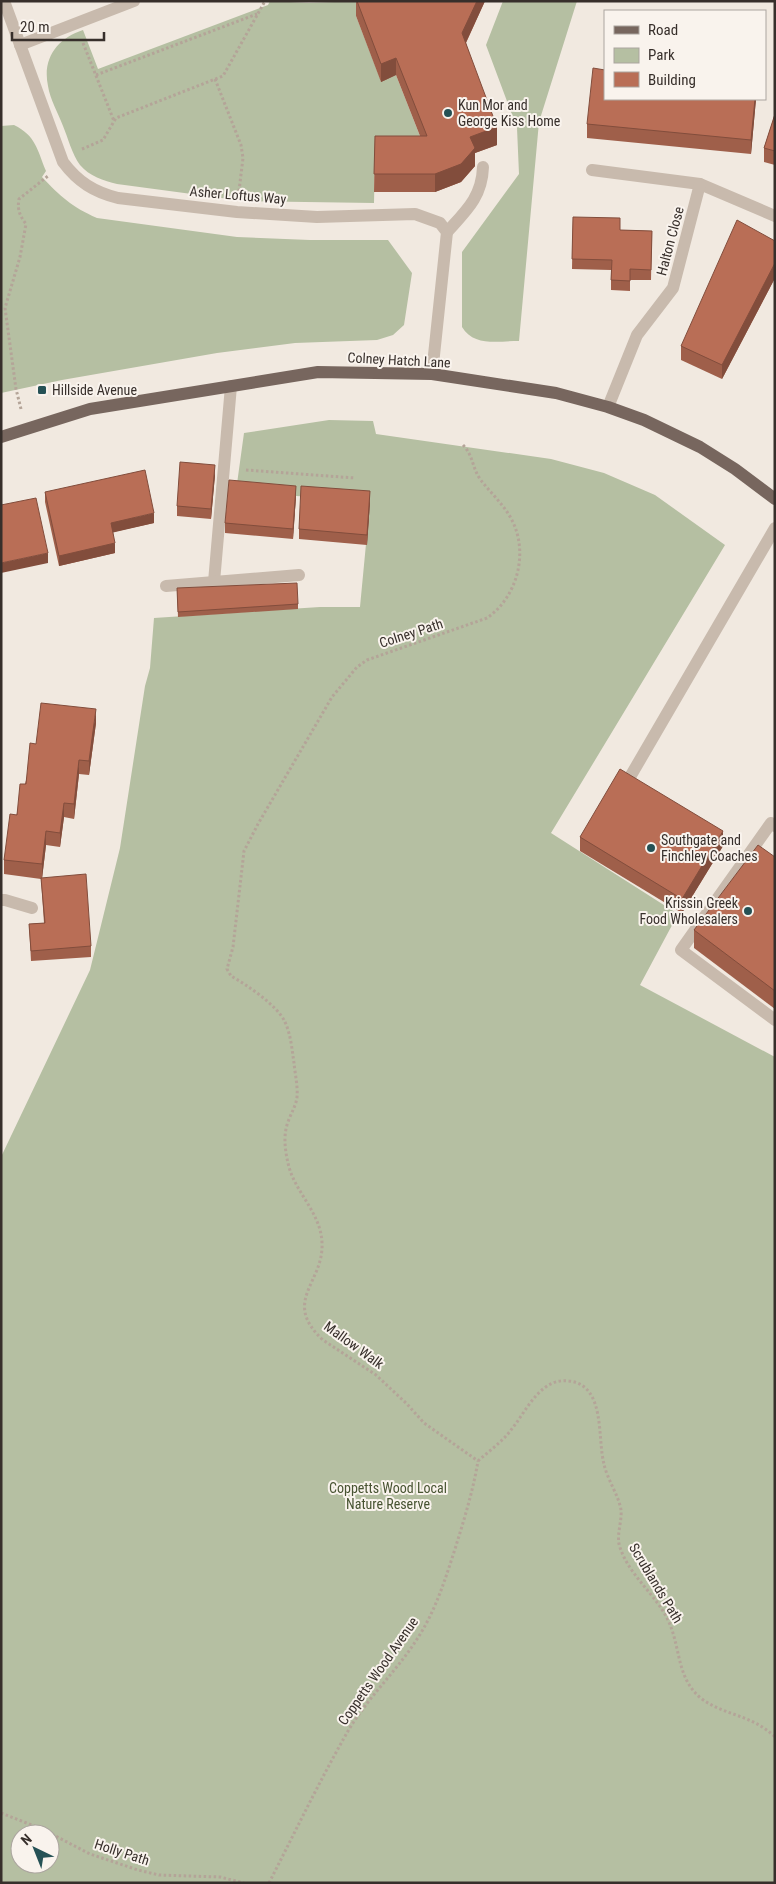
<svg xmlns="http://www.w3.org/2000/svg" width="776" height="1884" viewBox="0 0 776 1884" font-family="'Roboto Condensed',sans-serif">
<style>
.green{fill:#b5bfa2;fill-rule:evenodd}
.lines{fill:none;stroke-linecap:round;stroke-linejoin:round}
.path{stroke:#b4a498;stroke-width:3;stroke-dasharray:2.5 2.5;stroke-linecap:butt}
.minor{stroke:#c8baad;stroke-width:12}
.major{stroke:#77665e;stroke-width:12}
.wall{fill:#9f5f4a}
.shaded-wall{fill:#824d3c}
.building{fill:#b96e56;stroke:#824d3c}
.poi-dot{fill:#255155;stroke:#f9f3ed;stroke-width:2}
.labels{text-anchor:middle;dominant-baseline:central;stroke-width:4;stroke-linejoin:round;paint-order:stroke}
.poi-label{font-size:14px;fill:#372f2b;stroke:#f9f3ed;text-anchor:start}
.street-label{font-size:14px;fill:#372f2b;stroke:#f9f3ed}
.park-label{font-size:14px;fill:#475331;stroke:#f9f3ed}
</style>
<rect width="100%" height="100%" fill="#f1e9e0"/>
<!-- green -->
<g class="green">
<path d="M270,1L309,3L359,1L356,16L381,81L396,75L427,154H375L374,203L244,201L117,184C104,181 89,176 80,165C72,154 68,138 63,126C58,113 50,99 48,86C42,58 58,38 83,30L98,69L268,5Z"/>
<path d="M503,1H577L539,122L519,341C498,341 474,347 462,327V252L519,174L517,128L486,45Z"/>
<path d="M14,125C36,136 37,149 46,171L42,177C60,196 72,207 97,218L237,237L310,240H388L412,273L404,325L393,335L377,340L295,343L217,353L62,380L1,393V126Z"/>
<path d="M329,420L373,421L376,434L551,459L604,473L655,495L725,545L551,833L678,914L640,985L775,1057V1883H1V1157L90,970L120,848L145,686L150,668L154,618L320,607H360L370,502L236,491L244,433ZM20,1834H50V1864H20Z"/>
</g>
<g class="lines">
<!-- path -->
<g class="path">
<polyline points="83,43 114,121"/>
<polyline points="96,75 257,14"/>
<polyline points="215,79 241,145 243,158 239,191"/>
<polyline points="82,149 103,140 116,118 223,76 265,1"/>
<path d="M21,409L16,389L5,308L20,257L26,224C20,216 17,210 19,199L48,176"/>
<path d="M463,445C473,455 472,467 480,479C489,491 501,502 509,515C530,548 519,596 487,618L367,660L357,667L332,697L258,824L244,851L233,947L227,969L231,976C247,985 278,1006 285,1022C291,1035 292,1050 294,1063C295,1074 298,1086 297,1097C296,1106 291,1113 288,1122C283,1135 285,1150 288,1163C294,1192 321,1212 322,1243C324,1283 281,1301 323,1340L376,1375L407,1404L424,1423L478,1461"/>
<polyline points="246,470 355,478"/>
<path d="M478,1461C489,1451 502,1442 511,1430C526,1412 540,1377 569,1381C606,1385 597,1438 604,1464C607,1479 619,1496 621,1510C622,1521 617,1533 619,1544C627,1574 655,1593 668,1620C681,1647 676,1679 702,1699C725,1716 751,1714 775,1737"/>
<polyline points="1,1813 42,1829 90,1854 138,1870 159,1875 220,1877 244,1883"/>
<path d="M269,1883C295,1832 320,1780 348,1731C368,1697 398,1670 419,1636C436,1609 445,1580 455,1549C464,1520 473,1491 478,1461"/>
</g>
<!-- minor -->
<g class="minor">
<path d="M4,1L63,162C78,182 94,192 118,198L237,212L317,217L415,214L440,223L447,232L432,374"/>
<polyline points="20,45 134,1"/>
<polyline points="592,170 700,184 775,216"/>
<path d="M447,232C466,211 482,197 483,167"/>
<polyline points="608,407 637,335 673,288 700,184"/>
<polyline points="214,582 231,386"/>
<polyline points="166,586 299,575"/>
<polyline points="630,777 775,528"/>
<polyline points="775,826 771,823 681,950 775,1020"/>
<polyline points="1,900 5,900 32,908"/>
</g>
<!-- major -->
<polyline class="major" points="1,437 90,409 318,372 432,374 556,393 608,407 644,420 700,447 735,469 775,499"/>
</g>
<!-- wall -->
<g class="wall">
<polygon points="356,1 485,1 466,43 497,145 475,153 475,166 461,182 435,192 374,192 375,136 420,136 396,75 381,82 356,16"/>
<polygon points="756,99 751,154 587,138 587,124"/>
<polygon points="775,114 775,165 764,162 764,148"/>
<polygon points="573,217 620,230 652,231 651,280 630,280 630,291 611,290 611,270 572,269"/>
<polygon points="775,241 775,278 722,379 681,360 681,346"/>
<polygon points="215,475 211,519 177,516 177,506"/>
<polygon points="45,492 154,523 113,532 115,553 59,566 45,502"/>
<polygon points="296,496 293,539 225,533 225,523"/>
<polygon points="370,502 367,545 299,539 299,529"/>
<polygon points="177,588 298,604 298,609 178,617"/>
<polygon points="96,723 89,775 79,774 74,819 64,817 60,847 46,845 42,878 91,946 91,957 31,961 29,924 44,923 41,879 4,874 4,860 36,744"/>
<polygon points="580,837 723,846 682,913 580,851"/>
<polygon points="775,857 775,1009 694,948 694,930"/>
</g>
<!-- shaded-wall -->
<g class="shaded-wall">
<polygon points="477,1 485,1 462,51 462,33"/>
<polygon points="396,58 396,75 381,82 381,64"/>
<polygon points="755,99 756,99 751,154 751,140"/>
<polygon points="497,127 497,145 475,153 475,166 461,182 435,192 435,174 470,137"/>
<polygon points="775,263 775,278 722,379 722,365"/>
<polygon points="215,465 215,475 211,519 211,509"/>
<polygon points="296,486 296,496 293,539 293,529"/>
<polygon points="370,491 370,502 367,545 367,535"/>
<polygon points="154,513 154,523 111,533 111,523"/>
<polygon points="115,543 115,553 59,566 59,556"/>
<polygon points="48,553 48,563 1,573 1,563"/>
<polygon points="96,709 96,723 89,775 89,761"/>
<polygon points="79,760 79,774 74,819 74,804"/>
<polygon points="64,803 64,817 60,847 60,833"/>
<polygon points="46,831 46,845 42,879 42,864"/>
<polygon points="723,831 723,846 682,913 682,899"/>
</g>
<!-- building -->
<g class="building">
<polygon points="357,1 477,1 462,33 497,127 470,137 475,148 461,164 435,174 374,174 375,136 427,136 396,58 381,64"/>
<polygon points="593,68 605,70 605,99 755,99 751,140 587,124"/>
<polygon points="775,114 775,151 764,148"/>
<polygon points="573,217 620,218 620,230 652,231 651,270 630,269 630,281 611,280 612,260 572,259"/>
<polygon points="737,220 775,241 775,263 722,365 681,346"/>
<polygon points="180,462 215,465 211,509 177,506"/>
<polygon points="145,470 154,513 111,523 115,543 59,556 45,492"/>
<polygon points="229,480 296,486 293,529 225,523"/>
<polygon points="301,486 370,491 367,535 299,529"/>
<polygon points="36,498 48,553 1,563 1,505"/>
<polygon points="297,583 298,604 178,612 177,588"/>
<polygon points="41,703 96,709 89,761 79,760 74,804 64,803 60,833 46,831 42,864 4,860 10,814 17,815 20,784 26,784 30,743 36,744"/>
<polygon points="620,769 723,831 682,899 580,837"/>
<polygon points="758,845 775,857 775,991 694,930"/>
<polygon points="86,874 91,946 31,951 29,924 45,923 41,878"/>
</g>
<!-- markers -->
<g class="poi-dot">
<circle cx="448" cy="113" r="5"/>
<rect x="37" y="385" width="10" height="10" rx="2.5"/>
<circle cx="651" cy="848" r="5"/>
<circle cx="748" cy="911" r="5"/>
</g>
<g class="labels">
<!-- poi labels -->
<g class="poi-label">
<text x="458" y="105">Kun Mor and<tspan x="458" dy="16">George Kiss Home</tspan></text>
<text x="52" y="390">Hillside Avenue</text>
<text x="661" y="840">Southgate and<tspan x="661" dy="16">Finchley Coaches</tspan></text>
<text x="738" y="903" text-anchor="end">Krissin Greek<tspan x="738" dy="16">Food Wholesalers</tspan></text>
</g>
<!-- street labels -->
<g class="street-label">
<text transform="translate(238 195) rotate(5)">Asher Loftus Way</text>
<text transform="translate(670 241) rotate(-75)">Halton Close</text>
<text transform="translate(399 360) rotate(3)">Colney Hatch Lane</text>
<text transform="translate(411 633) rotate(-18)">Colney Path</text>
<text transform="translate(354 1345) rotate(36)">Mallow Walk</text>
<text transform="translate(656 1583) rotate(59)">Scrublands Path</text>
<text transform="translate(378 1671) rotate(-55)">Coppetts Wood Avenue</text>
<text transform="translate(122 1852) rotate(18)">Holly Path</text>
</g>
<!-- park labels -->
<g class="park-label">
<text x="388" y="1488">Coppetts Wood Local<tspan x="388" dy="16">Nature Reserve</tspan></text>
</g>
</g>
<!-- border -->
<rect width="776" height="1884" fill="none" stroke="#372f2b" stroke-width="5"/>
<!-- legend -->
<rect x="604" y="10" width="162" height="90" fill="#f9f3ed" stroke="#aba59f"/>
<rect x="614" y="26" width="25" height="8" fill="#77665e" stroke="#aba59f"/>
<text x="648" y="35" font-size="15" fill="#372f2b">Road</text>
<rect x="614" y="48" width="25" height="15" fill="#b5bfa2" stroke="#aba59f"/>
<text x="648" y="60" font-size="15" fill="#372f2b">Park</text>
<rect x="614" y="72" width="25" height="15" fill="#b96e56" stroke="#aba59f"/>
<text x="648" y="85" font-size="15" fill="#372f2b">Building</text>
<!-- north arrow -->
<g transform="translate(35 1849) rotate(317)"><circle r="24" fill="#f9f3ed" stroke="#aba59f"/>
<path d="M0-4L9 19L0 12L-9 19Z" fill="#255155"/>
<text y="-8" font-size="14" font-weight="bold" text-anchor="middle" fill="#372f2b">N</text>
</g>
<!-- scale -->
<path d="M12 32v8h92v-8" fill="none" stroke="#372f2b" stroke-width="2.5"/>
<text x="20" y="32" font-size="15" fill="#372f2b" stroke="#f9f3ed" stroke-width="4" paint-order="stroke">20 m</text>
</svg>
